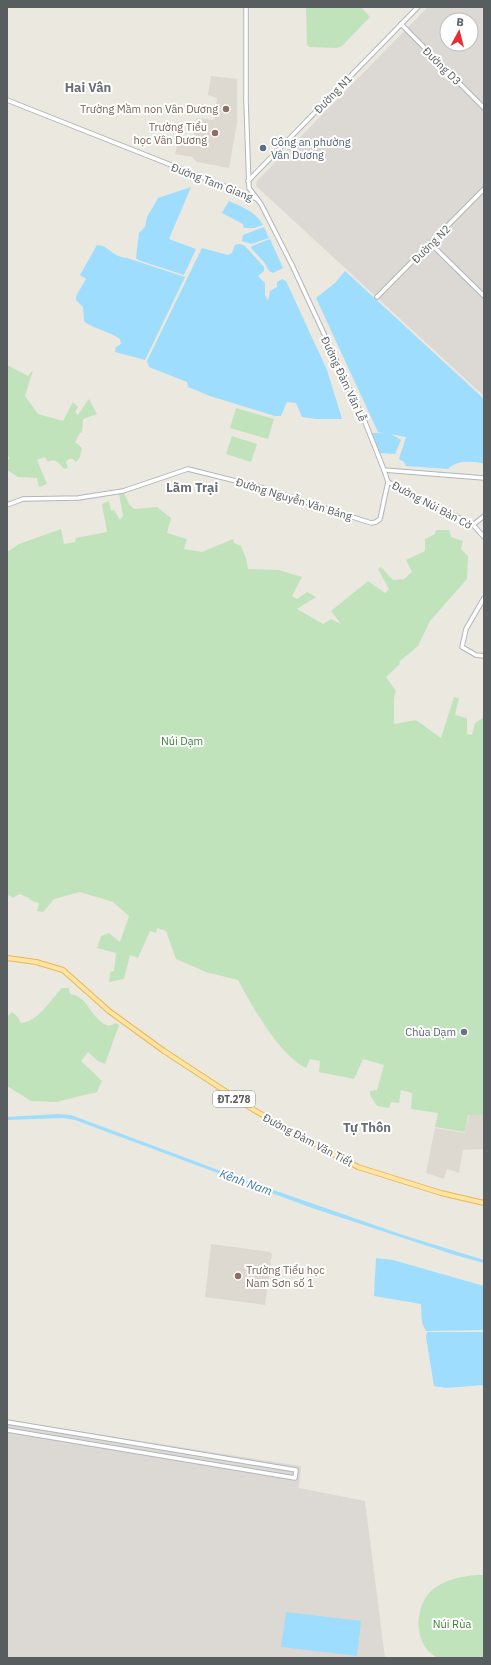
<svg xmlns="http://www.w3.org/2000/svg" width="491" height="1665" viewBox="0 0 491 1665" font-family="'IBM Plex Sans',sans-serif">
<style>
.industrial{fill:#dcd9d4;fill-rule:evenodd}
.education{fill:#ddd9d1}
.green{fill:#c0e3bc}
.water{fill:#9eddfd}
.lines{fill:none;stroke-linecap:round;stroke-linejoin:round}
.secondary-casing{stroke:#b1b6ba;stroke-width:5.5}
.primary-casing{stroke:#eeb456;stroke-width:6}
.secondary{stroke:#fff;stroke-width:3.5}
.primary{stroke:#fde5a3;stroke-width:4}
.education-dot{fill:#8d6e63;stroke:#fff;stroke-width:1.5}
.service-dot{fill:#5c6f8a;stroke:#fff;stroke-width:1.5}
.worship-dot{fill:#6b7280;stroke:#fff;stroke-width:1.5}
.labels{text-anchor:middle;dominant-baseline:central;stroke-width:4;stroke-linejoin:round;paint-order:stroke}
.shield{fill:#fff;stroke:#8a8e90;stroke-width:1}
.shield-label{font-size:10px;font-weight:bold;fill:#585d60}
.street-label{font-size:11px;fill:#585d60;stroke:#fff}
.education-label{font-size:11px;fill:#785e54;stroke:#fff;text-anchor:end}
.service-label{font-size:11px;fill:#4e5e75;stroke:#fff;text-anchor:start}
.park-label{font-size:11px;fill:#3a8236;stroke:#fff}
.worship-label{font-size:11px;fill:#5b616d;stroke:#fff;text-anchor:end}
.water-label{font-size:12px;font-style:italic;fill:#3b7aa5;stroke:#fff}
.quarter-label{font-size:13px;font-weight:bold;fill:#696f72;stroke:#fff}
</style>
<rect width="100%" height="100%" fill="#ebe8e0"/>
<!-- industrial -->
<g class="industrial">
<path d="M428,7H484V396L256,186L257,181ZM447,20H471V44H447Z"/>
<polygon points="7,1420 301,1466 299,1488 365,1501 385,1658 7,1658"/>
</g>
<!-- education -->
<g class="education">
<polygon points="211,76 237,79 237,123 229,168 197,162 192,157 175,154 178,143 192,145 196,118 214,120 217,98 208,95"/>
<polygon points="469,1115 484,1115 484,1149 463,1150 459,1173 447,1169 444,1179 426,1173 435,1128 465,1133"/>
<polygon points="211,1244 270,1252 272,1254 265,1305 205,1297"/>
</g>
<!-- green -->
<g class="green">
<polygon points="306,7 361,7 370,17 342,46 337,48 309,47 307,44"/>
<path d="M7,365L28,376L33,370L25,396L38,414L63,421L73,402L78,407L75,412L78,415L89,399L97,414L83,419L82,432L80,433L75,442L82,448L80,457L76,462L73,459H69L66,462L68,468L64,469C59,463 56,458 48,462L45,457L37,460L47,484L39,487L37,478L18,477L7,470V460L10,459L7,454Z"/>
<polygon points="236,408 274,419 268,439 230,428"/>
<polygon points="232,436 257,444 251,462 226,454"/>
<path d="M119,493H124L129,504L134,509L157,507L171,518L167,533L187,539L184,549L202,552L233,539L234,543L241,546L246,558L248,569L279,570L302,577L292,596L297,599L307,592L316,597L297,609L323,624L331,619L341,624L331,611L368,581L385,593L389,589L378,569L381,567L393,580L404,579L412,572L406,560L425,551V539L435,534L436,530H449L451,537L463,541L461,549L468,556L467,579L430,621L418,646L399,662L400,664L386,677L396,691L394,698V724L416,720L441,738L454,697L459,698L455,715L467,718V734L472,735L475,723L484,717V1115H468L465,1132L435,1127L438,1113L411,1109L412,1093L401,1090L399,1103L391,1102L389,1108L377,1106L370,1095V1091L377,1090L384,1065L363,1059L354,1079L319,1072L320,1061L310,1059L306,1068C279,1055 252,1006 238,980L206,972L176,959L166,931L157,928L156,933L150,931L138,958L130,955L124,979L109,982L110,972L114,971L116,953L97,948L101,936L109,933L120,942L129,916L113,902L80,892L54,899L43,912L37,911L39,903L30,900L29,898L20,894L12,898L11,896L7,895V552L19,544L61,529L64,544L75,542L76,538L107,532L102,504L109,501L111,511L114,510L120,520L123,516Z"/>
<path d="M62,988H69L70,994C89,996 91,1021 109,1026L116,1023L119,1025L105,1064L98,1061L88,1052L81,1061L102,1081L97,1092L56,1102L31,1101L7,1086V1017L12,1012L17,1016L21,1023C39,1021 50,1000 62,988Z"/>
<path d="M477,1575H484V1658H437C434,1655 428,1652 426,1648C414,1631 417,1605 431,1591C443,1580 462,1576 477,1575Z"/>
</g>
<!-- water -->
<g class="water">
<polygon points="191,187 169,239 196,249 184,275 138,260 136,258 139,233 145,227 147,217 158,198"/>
<path d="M229,201C242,207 255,211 263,225L254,228H244L243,224L222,213Z"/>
<polygon points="264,227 269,238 251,244 242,241 243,235"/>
<polygon points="270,239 283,268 273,273 269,271 264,262 251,248 252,246"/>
<polygon points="240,244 245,246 264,267 264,271 258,276 265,283 265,295 267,300 269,298 270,291 277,287 277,282 282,279 286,281 327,370 342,419 316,419 302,417 296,403 287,402 281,416 275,416 210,396 188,387 187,382 149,367 147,361 202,248 228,255 232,253 235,245"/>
<path d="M97,245L103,246C112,251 115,257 127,258L185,277L145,360L115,352L116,347L121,344L120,339C111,332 89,327 84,321L83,307L76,300V296L86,279L80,275Z"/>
<path d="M345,271L484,399V464C473,461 457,460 448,469L406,466L404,462L399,459L406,437L391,434L401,440L395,454L380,453L372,435L373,433H383L378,432L316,298L335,283Z"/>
<polygon points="57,1114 71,1115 79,1118 245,1180 403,1235 484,1260 484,1263 455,1255 312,1208 75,1120 63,1118 7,1120 7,1117"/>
<polygon points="376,1258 393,1260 484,1286 484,1330 426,1331 422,1323 421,1304 374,1296"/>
<polygon points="427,1332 484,1332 484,1385 446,1388 434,1386 426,1337"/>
<polygon points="286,1612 361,1621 357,1656 281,1647"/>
</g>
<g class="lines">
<!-- secondary casing -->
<g class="secondary-casing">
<g id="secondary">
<polyline points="246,7 246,101 249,188 261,204 292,265 365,422 384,470 484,478"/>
<polyline points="401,24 484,108"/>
<polyline points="7,100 257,199"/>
<polyline points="248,181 418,7"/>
<polyline points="431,244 484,296"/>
<polyline points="377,297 484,189"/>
<polyline points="384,470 388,482 473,525 484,537"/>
<polyline points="7,505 23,499 78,498 123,491 188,469 260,487 371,523 376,522 380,519 388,482"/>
<polyline points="473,525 484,516"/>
<polyline points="484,598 466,629 462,647 476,655 484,656"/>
<polyline points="7,1422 296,1470 295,1478 7,1430"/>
</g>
</g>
<!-- primary casing -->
<g class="primary-casing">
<polyline id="primary" points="7,958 36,962 63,970 109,1011 164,1051 254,1110 333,1154 358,1167 441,1193 484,1203"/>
</g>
<!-- secondary -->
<use href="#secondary" class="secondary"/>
<!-- primary -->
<use href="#primary" class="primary"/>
</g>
<!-- markers -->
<g class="education-dot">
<circle cx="226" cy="109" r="4"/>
<circle cx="215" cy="133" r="4"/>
<circle cx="238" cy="1276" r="4"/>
</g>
<circle class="service-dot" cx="263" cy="148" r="4"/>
<circle class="worship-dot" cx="464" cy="1032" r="4"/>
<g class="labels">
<!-- shield labels -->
<rect class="shield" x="213" y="1091" width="42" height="16" rx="3"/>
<g class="shield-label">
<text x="234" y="1099">ĐT.278</text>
</g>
<!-- street labels -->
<g class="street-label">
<text transform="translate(442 66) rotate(45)">Đường D3</text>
<text transform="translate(333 94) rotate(-46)">Đường N1</text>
<text transform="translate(212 182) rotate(21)">Đường Tam Giang</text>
<text transform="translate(431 244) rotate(-45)">Đường N2</text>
<text transform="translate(344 379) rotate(65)">Đường Đàm Văn Lễ</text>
<text transform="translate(294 499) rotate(17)">Đường Nguyễn Văn Bảng</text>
<text transform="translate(432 505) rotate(28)">Đường Núi Bàn Cờ</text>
<text transform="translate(308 1140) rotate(28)">Đường Đàm Văn Tiết</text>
</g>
<!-- education labels -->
<g class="education-label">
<text x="218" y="109">Trường Mầm non Vân Dương</text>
<text x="207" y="127">Trường Tiểu<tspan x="207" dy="13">học Vân Dương</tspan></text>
<text x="246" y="1270" text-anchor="start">Trường Tiểu học<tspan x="246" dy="13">Nam Sơn số 1</tspan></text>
</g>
<!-- service labels -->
<g class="service-label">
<text x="271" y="142">Công an phường<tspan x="271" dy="13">Vân Dương</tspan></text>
</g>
<!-- park labels -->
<g class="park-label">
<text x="182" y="741">Núi Dạm</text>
<text x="452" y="1624">Núi Rùa</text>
</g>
<!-- worship labels -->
<g class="worship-label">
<text x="456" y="1032">Chùa Dạm</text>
</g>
<!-- water labels -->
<g class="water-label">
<text transform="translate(246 1182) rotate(20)">Kênh Nam</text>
</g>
<!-- quarter labels -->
<g class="quarter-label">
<text x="88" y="87">Hai Vân</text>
<text x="192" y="487">Lãm Trại</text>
<text x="367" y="1127">Tự Thôn</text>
</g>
</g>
<!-- border -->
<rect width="491" height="1665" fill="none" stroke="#585d60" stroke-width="16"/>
<!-- north arrow -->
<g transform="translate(459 32) rotate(7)"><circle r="19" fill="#ffffff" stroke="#bcbebf"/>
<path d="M0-3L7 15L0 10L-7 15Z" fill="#e52c31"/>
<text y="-6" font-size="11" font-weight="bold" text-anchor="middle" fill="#585d60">B</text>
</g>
</svg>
